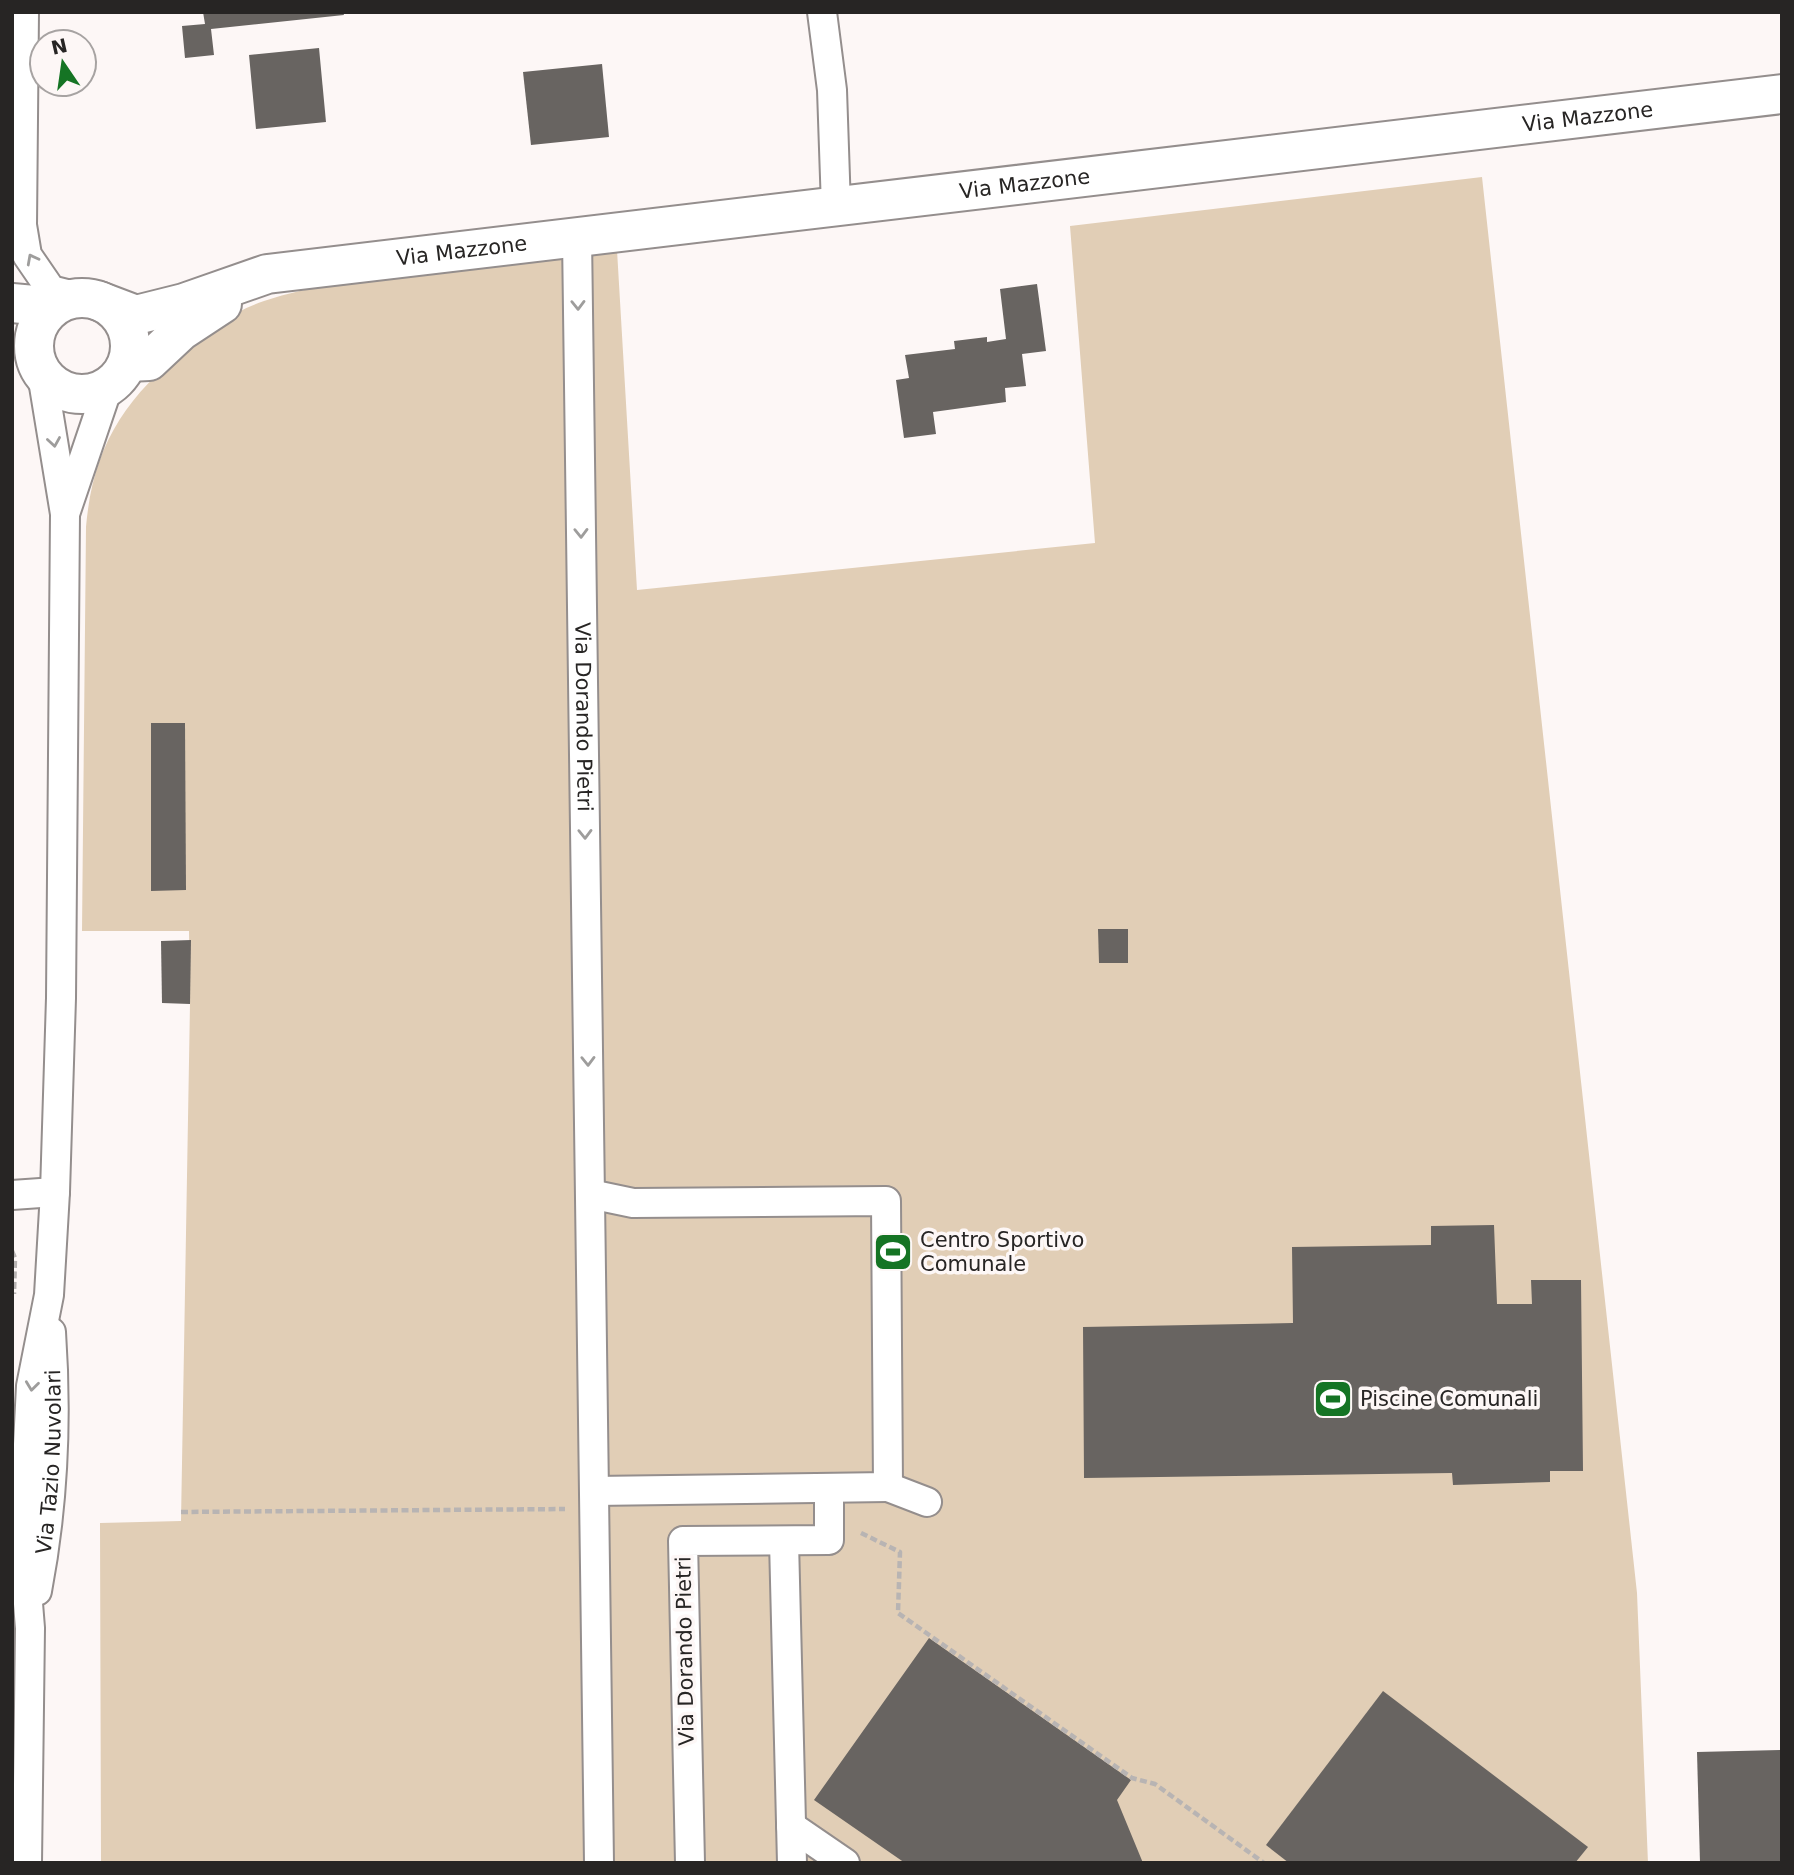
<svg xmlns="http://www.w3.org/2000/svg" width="1794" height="1875" viewBox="0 0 1794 1875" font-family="'DejaVu Sans',sans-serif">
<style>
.green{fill:#e1ceb6}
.building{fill:#686461}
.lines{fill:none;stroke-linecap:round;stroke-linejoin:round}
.street-casing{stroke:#948e8d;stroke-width:32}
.secondary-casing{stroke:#948e8d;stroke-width:42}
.path{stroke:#b8b4b3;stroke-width:4.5;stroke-dasharray:7 3.5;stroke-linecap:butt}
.street{stroke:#fff;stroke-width:28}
.secondary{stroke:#fff;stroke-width:38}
.oneway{stroke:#9e9d9c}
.labels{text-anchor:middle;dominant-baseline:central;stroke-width:7;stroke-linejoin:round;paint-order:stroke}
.street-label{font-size:21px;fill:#272524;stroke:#fdf7f6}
.poi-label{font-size:21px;fill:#272524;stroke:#fdf7f6;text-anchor:start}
</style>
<rect width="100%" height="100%" fill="#fdf7f6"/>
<!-- green -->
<path class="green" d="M1482,177L1637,1593L1648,1863H101L100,1523L181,1521L190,1004L189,931H82L86,527C93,446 125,398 187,348C211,328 234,311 264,301C311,285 361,281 411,275C479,266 548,258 617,250L637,590L1095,543L1070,226Z"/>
<!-- building -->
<g class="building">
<polygon points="203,12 343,12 344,15 211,29 214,55 185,58 182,26 205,24"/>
<polygon points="319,48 326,122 256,129 249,55"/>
<polygon points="602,64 609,137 531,145 523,72"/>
<polygon points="1037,284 1046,351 1022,354 1026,386 1005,388 1006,402 933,412 936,434 904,438 896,380 909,378 905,355 955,349 954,341 987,337 987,342 1006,339 1000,289"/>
<polygon points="151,723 185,723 186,890 151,891"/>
<polygon points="1098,929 1128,929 1128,963 1099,963"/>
<polygon points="191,940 190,1004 162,1003 161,941"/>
<polygon points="1494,1225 1497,1304 1532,1304 1531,1280 1581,1280 1583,1471 1550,1471 1550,1482 1453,1485 1452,1473 1084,1478 1083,1327 1293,1323 1292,1247 1431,1245 1431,1226"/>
<polygon points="929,1638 1131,1780 1117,1800 1143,1863 905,1863 814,1800"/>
<polygon points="1383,1691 1588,1847 1575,1863 1289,1863 1266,1845"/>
<polygon points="1782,1750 1782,1863 1700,1863 1697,1752"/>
</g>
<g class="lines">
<!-- street casing -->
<g class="street-casing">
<g id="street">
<polyline points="24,12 22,225 27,255 51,290 79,297"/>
<polyline points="822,12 832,90 836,207"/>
<path id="s1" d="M577,237L599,1863"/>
<polyline points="66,511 108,387"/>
<polyline points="590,1194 633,1203 886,1201 888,1487 594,1491"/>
<polyline points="12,1195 55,1192"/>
<polyline points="888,1487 927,1502"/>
<polyline points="784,1541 792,1863"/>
<path id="s2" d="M37,1591C53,1507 57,1418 51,1332"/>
<polyline points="791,1826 845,1863"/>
<polyline points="27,1863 30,1628 23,1542 31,1386 49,1295 55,1192 61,998 65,514 42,374"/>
<polyline points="690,1863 683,1541 829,1540 829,1488"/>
</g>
</g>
<!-- secondary casing -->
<g class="secondary-casing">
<g id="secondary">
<circle cx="82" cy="346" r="48"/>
<path id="s3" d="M99,301L136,315L184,303L267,274L1782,94"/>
<polyline points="12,303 34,305 70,299"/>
<polyline points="128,362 149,361 181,331 222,304"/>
</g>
</g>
<!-- path -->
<g class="path">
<polyline points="12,1251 15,1258 14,1294"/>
<polyline points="181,1512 565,1509"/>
<polyline points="861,1533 900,1552 898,1613 1132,1778 1155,1784 1264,1863"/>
</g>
<!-- street -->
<use href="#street" class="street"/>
<!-- secondary -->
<use href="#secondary" class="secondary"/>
</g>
<!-- one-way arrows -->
<defs><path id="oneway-chevron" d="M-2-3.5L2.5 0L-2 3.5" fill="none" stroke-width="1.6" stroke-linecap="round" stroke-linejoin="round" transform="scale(1.75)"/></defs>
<g class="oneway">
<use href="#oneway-chevron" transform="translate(32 259) rotate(-118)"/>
<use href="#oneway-chevron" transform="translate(578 305) rotate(89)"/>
<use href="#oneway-chevron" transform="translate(54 442) rotate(81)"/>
<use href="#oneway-chevron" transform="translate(581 533) rotate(89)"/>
<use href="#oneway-chevron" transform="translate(585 834) rotate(89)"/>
<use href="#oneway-chevron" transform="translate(588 1061) rotate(89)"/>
<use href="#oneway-chevron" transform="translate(32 1386) rotate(97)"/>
</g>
<!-- icons -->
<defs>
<g id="stadium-square" transform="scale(2.0125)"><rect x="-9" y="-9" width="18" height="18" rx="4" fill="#157424" stroke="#fdf7f6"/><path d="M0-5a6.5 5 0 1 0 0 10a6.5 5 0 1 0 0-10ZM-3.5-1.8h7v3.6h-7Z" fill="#fff"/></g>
</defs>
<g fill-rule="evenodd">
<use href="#stadium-square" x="893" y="1252"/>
<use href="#stadium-square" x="1333" y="1399"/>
</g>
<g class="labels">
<!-- street labels -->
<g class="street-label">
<text stroke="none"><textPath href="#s3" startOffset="1507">Via Mazzone</textPath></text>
<text stroke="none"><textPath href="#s3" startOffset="940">Via Mazzone</textPath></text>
<text stroke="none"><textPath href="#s3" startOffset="373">Via Mazzone</textPath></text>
<text stroke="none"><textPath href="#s1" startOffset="480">Via Dorando Pietri</textPath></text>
<text stroke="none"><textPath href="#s2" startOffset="130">Via Tazio Nuvolari</textPath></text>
<text transform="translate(685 1651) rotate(-91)">Via Dorando Pietri</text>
</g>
<!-- poi labels -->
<g class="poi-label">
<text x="920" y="1240">Centro Sportivo<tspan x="920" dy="24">Comunale</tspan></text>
<text x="1360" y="1399">Piscine Comunali</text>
</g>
</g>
<!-- border -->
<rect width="1794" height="1875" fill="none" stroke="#272524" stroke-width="28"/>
<!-- north arrow -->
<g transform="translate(63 63) rotate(347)"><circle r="33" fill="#fdf7f6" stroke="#a7a3a2" stroke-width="2"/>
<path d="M0-5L12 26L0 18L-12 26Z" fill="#157424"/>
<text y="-10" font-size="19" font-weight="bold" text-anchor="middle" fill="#272524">N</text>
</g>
</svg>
